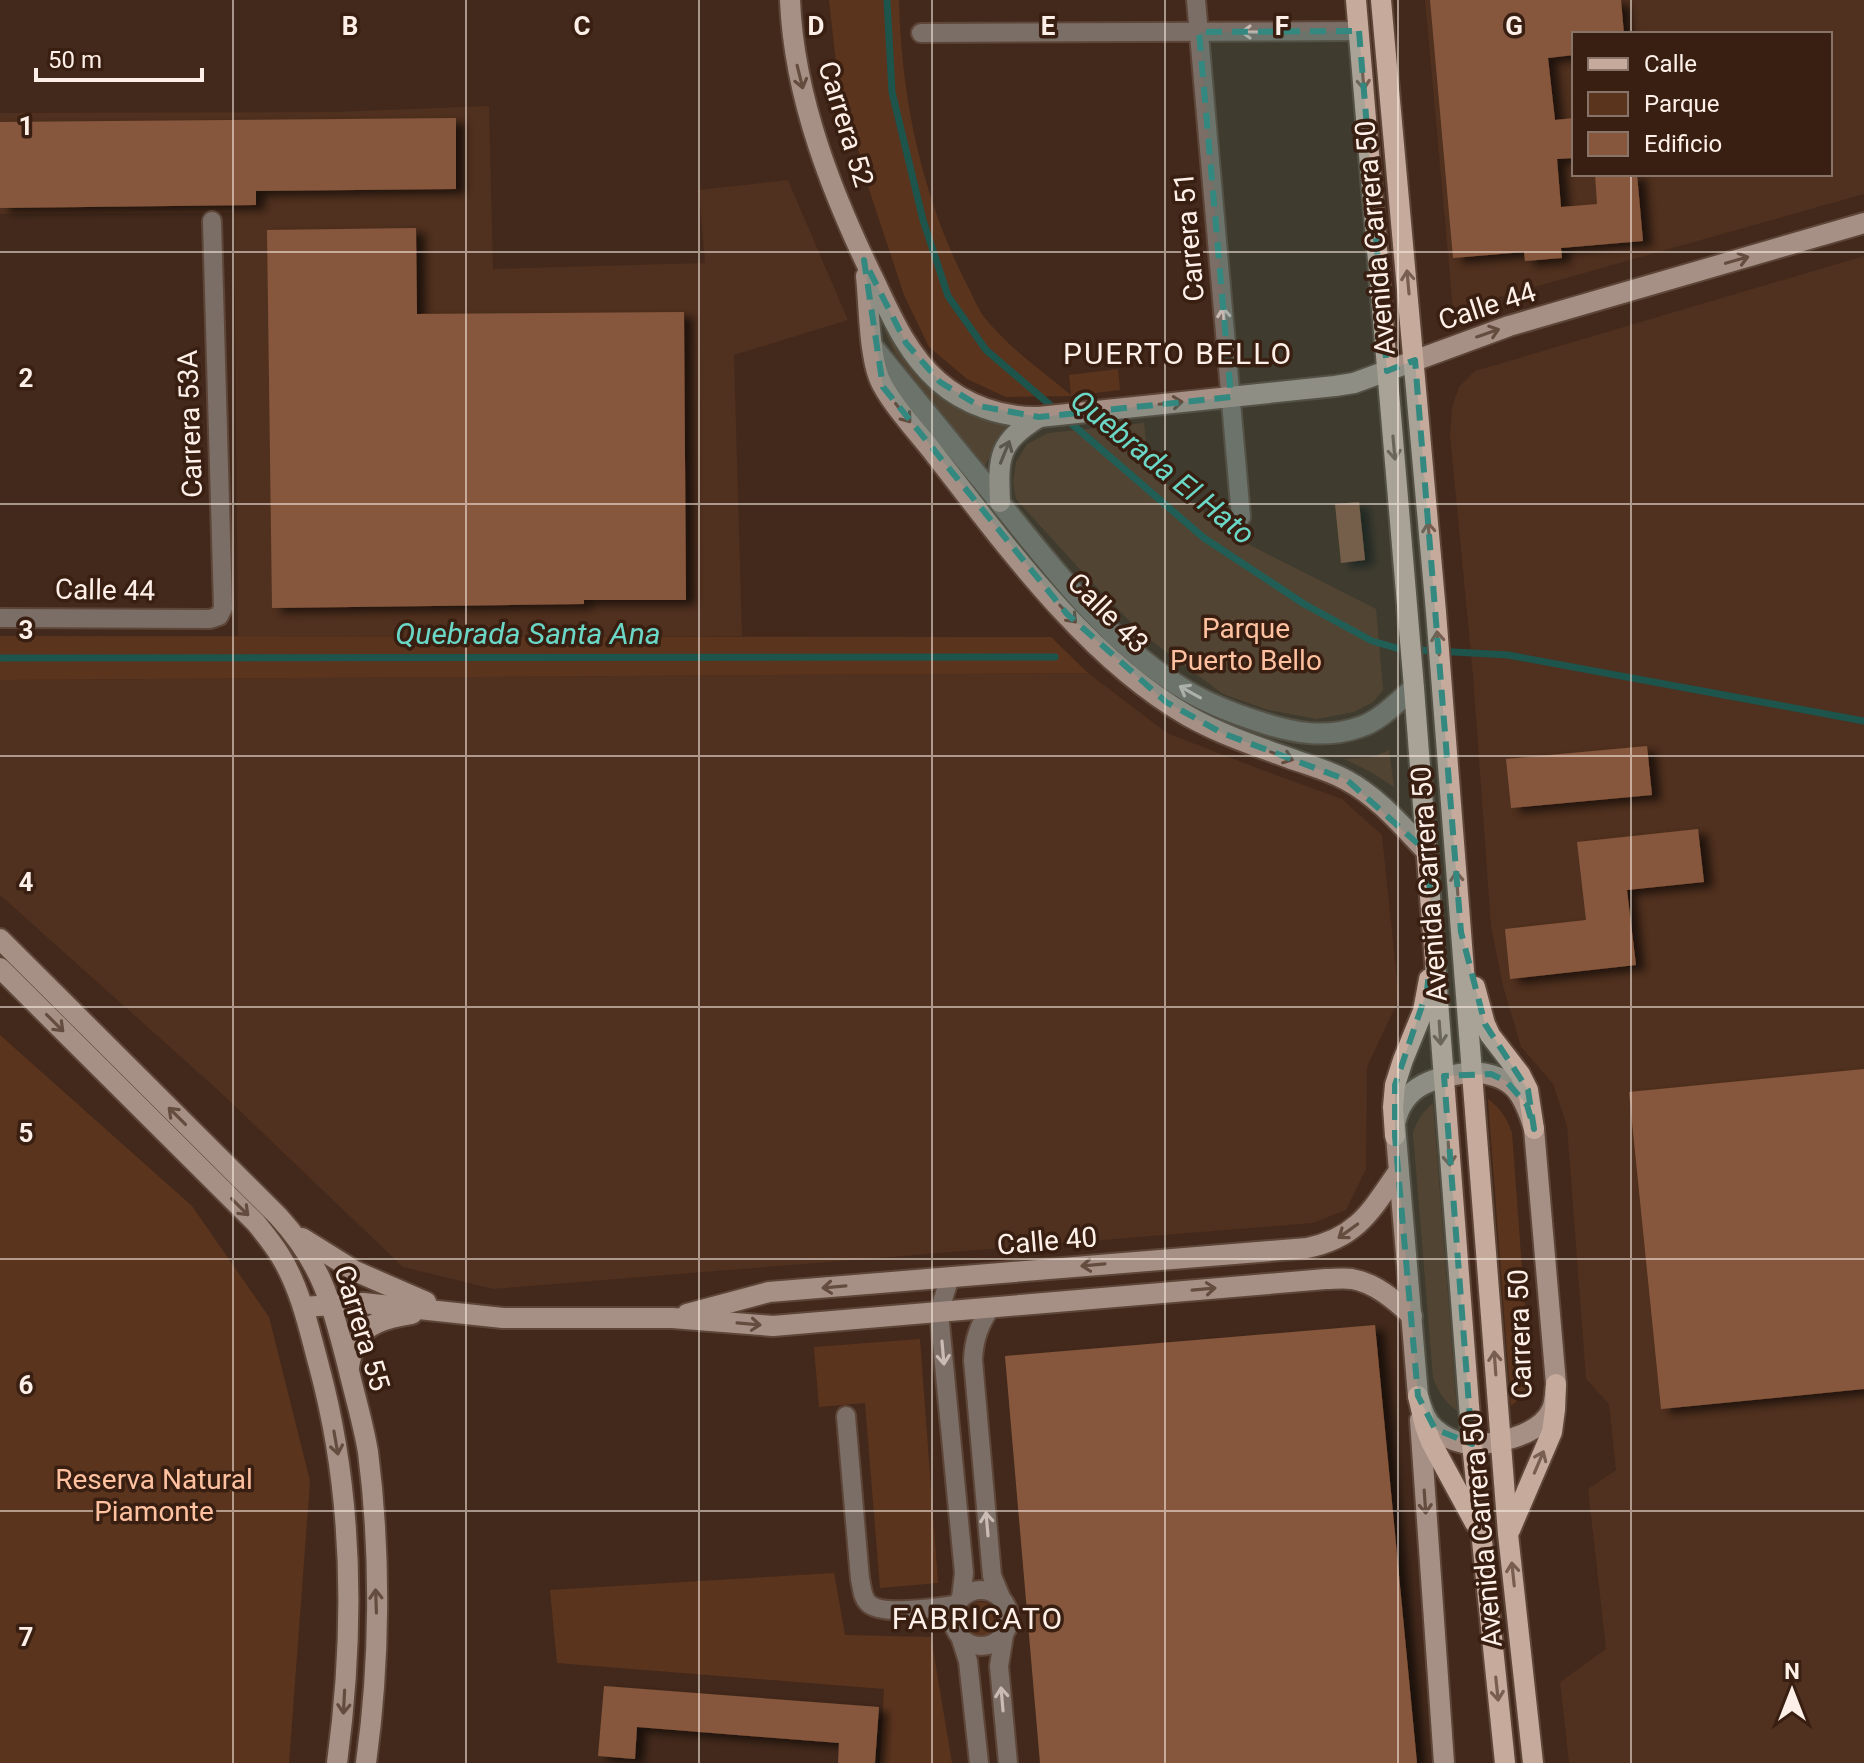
<svg xmlns="http://www.w3.org/2000/svg" width="1864" height="1763" viewBox="0 0 1864 1763" font-family="Roboto,sans-serif">
<style>
.built{fill:#50301e;fill-rule:evenodd}
.green{fill:#5b341e}
.lines{fill:none;stroke-linecap:round;stroke-linejoin:round}
.stream{stroke:#1d544c;stroke-width:7}
.building{fill:#86573d;filter:url(#shadow)}
.minor-casing{stroke:#5d4538;stroke-width:22}
.tertiary-casing{stroke:#5d4538;stroke-width:24}
.secondary-casing{stroke:#5d4538;stroke-width:24}
.primary-casing{stroke:#5d4538;stroke-width:24}
.minor{stroke:#7b6e66;stroke-width:18}
.tertiary{stroke:#7b6e66;stroke-width:20}
.secondary{stroke:#a69085;stroke-width:20}
.primary{stroke:#c6aa9c;stroke-width:20}
.oneway{stroke:#cabcb4}
.oneway2{stroke:#644c3f}
.oneway3{stroke:#785e50}
.marked{fill:#338880;fill-opacity:0.2;stroke:#338880;stroke-width:6;stroke-dasharray:16 10;stroke-linejoin:round}
.grid{fill:none;stroke:#fef0e8;stroke-width:2;stroke-opacity:0.55}
.labels{text-anchor:middle;dominant-baseline:central;stroke-width:7;stroke-linejoin:round;paint-order:stroke}
.street-label{font-size:28px;fill:#fef0e8;stroke:#381f11}
.park-label{font-size:28px;fill:#ffc1a0;stroke:#381f11}
.neighbourhood-label{font-size:30px;letter-spacing:2px;fill:#fef0e8;stroke:#381f11}
.water-label{font-size:30px;font-style:italic;fill:#6bd8c7;stroke:#381f11}
.grid-label{font-size:26px;text-anchor:middle;font-weight:bold;fill:#fef0e8;stroke:#381f11;stroke-width:7;stroke-linejoin:round;paint-order:stroke}
</style>
<defs>
<filter id="shadow"><feDropShadow dx="9" dy="5" stdDeviation="4" flood-color="#0009"/></filter>
</defs>
<rect width="100%" height="100%" fill="#43291b"/>
<!-- built -->
<g class="built">
<path d="M1425,0H1864V194L1453,310ZM1574,34H1830V174H1574Z"/>
<polygon points="489,106 493,269 705,263 699,190 788,180 848,320 734,355 742,636 238,636 234,213 0,214 0,113 335,112"/>
<polygon points="1864,256 1864,1763 1569,1763 1560,1682 1606,1649 1588,1489 1616,1470 1609,1404 1586,1379 1567,1126 1553,1084 1521,1047 1503,986 1491,926 1473,675 1450,435 1452,407 1459,387 1475,371"/>
<polygon points="1088,673 1167,733 1257,768 1342,799 1382,835 1399,999 1367,1067 1366,1169 1346,1210 1313,1223 493,1289 403,1267 219,1091 0,895 0,680"/>
</g>
<!-- green -->
<g class="green">
<path d="M829,0H899C901,95 921,193 964,279C971,291 976,306 984,317C1008,347 1042,371 1071,395L1069,375L1118,369L1120,390L1072,396L1006,397L967,379L929,347L904,295L869,189L837,71Z"/>
<path d="M882,326C906,365 936,403 982,419C994,422 1007,423 1019,425L994,449L984,467L931,402L896,355Z"/>
<polygon points="1144,423 1149,470 1242,541 1376,609 1383,690 1373,702 1354,712 1317,719 1268,710 1223,694 1141,633 1086,576 1016,499 1013,483 1016,462 1027,444 1048,433"/>
<polygon points="0,636 1051,637 1088,673 0,680"/>
<polygon points="1389,750 1394,787 1371,772 1344,759 1373,757"/>
<polygon points="0,1035 192,1206 269,1317 310,1481 289,1763 0,1763"/>
<path d="M1488,1099C1501,1109 1507,1118 1512,1133L1530,1377C1527,1390 1521,1397 1511,1406Z"/>
<path d="M1433,1103L1457,1411C1444,1401 1438,1392 1433,1377L1413,1133C1417,1120 1423,1112 1433,1103Z"/>
<polygon points="920,1339 938,1583 880,1588 865,1403 819,1407 814,1347"/>
<polygon points="834,1573 845,1635 931,1637 952,1763 880,1763 884,1689 557,1663 550,1590"/>
<circle cx="981" cy="1619" r="17"/>
</g>
<g class="lines">
<!-- stream -->
<g class="stream">
<polyline points="887,0 892,92 923,220 948,296 986,350 1056,410"/>
<polyline points="1065,418 1204,538 1304,604 1372,641 1400,649 1508,655 1864,721"/>
<polyline points="0,658 1055,657"/>
</g>
</g>
<!-- building -->
<g class="building">
<polygon points="1430,0 1621,0 1624,34 1574,34 1574,55 1548,58 1555,120 1574,118 1574,158 1557,159 1561,207 1597,204 1595,174 1637,174 1643,241 1561,248 1562,258 1525,261 1524,252 1453,258"/>
<polygon points="456,118 456,189 256,191 256,205 0,208 0,122"/>
<polygon points="416,228 417,314 684,312 686,600 584,600 584,604 272,608 267,230"/>
<polygon points="1359,502 1365,560 1341,563 1335,504"/>
<polygon points="1647,746 1652,795 1511,808 1506,759"/>
<polygon points="1698,829 1704,882 1627,890 1636,965 1510,979 1505,929 1586,920 1577,842"/>
<polygon points="1864,1069 1864,1389 1661,1409 1629,1092"/>
<polygon points="1375,1325 1417,1763 1040,1763 1005,1356"/>
<polygon points="604,1686 879,1707 875,1763 838,1763 839,1743 637,1727 635,1759 598,1756"/>
</g>
<g class="lines">
<!-- minor casing -->
<g class="minor-casing">
<g id="minor">
<polyline points="1196,0 1241,517"/>
<polyline points="921,33 1359,31"/>
<polyline points="0,618 210,619 219,616 223,608 212,221"/>
<polyline points="950,1277 939,1312 964,1573 961,1598"/>
<path d="M991,1307C979,1325 974,1339 973,1360L992,1576L1002,1600"/>
<path d="M846,1416L860,1579C862,1587 862,1597 868,1603C882,1617 936,1607 955,1605"/>
<circle cx="981" cy="1618" r="28"/>
<polyline points="1004,1635 999,1666 1008,1763"/>
<polyline points="961,1639 968,1661 979,1763"/>
</g>
</g>
<!-- tertiary casing -->
<g class="tertiary-casing">
<path id="tertiary" d="M873,347C911,394 950,441 988,488C1046,559 1107,644 1187,691C1209,704 1235,714 1260,722C1293,733 1326,739 1360,727C1380,721 1398,701 1414,688"/>
</g>
<!-- secondary casing -->
<g class="secondary-casing">
<g id="secondary">
<path d="M790,0C794,99 833,196 876,284C893,320 908,354 938,381C965,405 1003,418 1039,417L1335,386L1354,383L1509,326L1864,223"/>
<path d="M866,276C869,305 869,352 879,378C888,401 921,436 936,456C1006,546 1088,659 1188,716C1220,734 1255,746 1289,758C1308,765 1328,770 1346,780C1378,797 1402,826 1427,852"/>
<path d="M1000,502C998,456 998,443 1039,417"/>
<path d="M0,939L278,1216C322,1264 331,1302 347,1363C354,1393 363,1422 368,1452C381,1553 380,1663 366,1763"/>
<path d="M0,968L256,1223C265,1234 274,1245 281,1257C301,1290 309,1329 319,1366C354,1496 355,1630 337,1763"/>
<path d="M1472,1072C1513,1075 1523,1092 1534,1129L1556,1384C1555,1392 1555,1402 1552,1409C1541,1436 1488,1448 1463,1443C1453,1441 1443,1436 1435,1429C1425,1421 1422,1408 1418,1396L1395,1124C1403,1083 1437,1077 1472,1072Z"/>
<polyline points="302,1238 355,1271 426,1302"/>
<path d="M303,1307L363,1303L503,1318H672L773,1326L1326,1279C1334,1279 1344,1278 1352,1279C1375,1283 1395,1300 1412,1316"/>
<path d="M687,1314L769,1292L1307,1248C1357,1238 1371,1211 1398,1172"/>
<path d="M349,1367C355,1327 375,1320 412,1314"/>
<polyline points="1420,1420 1444,1763"/>
</g>
</g>
<!-- primary casing -->
<g class="primary-casing">
<g id="primary">
<polyline points="1356,0 1414,688 1472,1444 1505,1763"/>
<polyline points="1381,0 1436,612 1508,1534 1533,1763"/>
<polyline points="1475,987 1485,1024 1490,1035 1520,1074 1528,1090 1534,1129"/>
<polyline points="1395,1136 1393,1107 1395,1085 1403,1060 1423,1011 1429,979"/>
<polyline points="1418,1396 1425,1426 1431,1442 1475,1523"/>
<polyline points="1510,1530 1552,1432 1555,1410 1556,1384"/>
</g>
</g>
<!-- minor -->
<use href="#minor" class="minor"/>
<!-- tertiary -->
<use href="#tertiary" class="tertiary"/>
<!-- secondary -->
<use href="#secondary" class="secondary"/>
<!-- primary -->
<use href="#primary" class="primary"/>
</g>
<!-- one-way arrows -->
<defs><path id="oneway-shaft" d="M-6 0H5M1.5-3L5.5 0L1.5 3" fill="none" stroke-width="1.6" stroke-linecap="round" stroke-linejoin="round" transform="scale(2)"/></defs>
<g class="oneway">
<use href="#oneway-shaft" transform="translate(1253 32) rotate(180)"/>
<use href="#oneway-shaft" transform="translate(1224 319) rotate(-95)"/>
<use href="#oneway-shaft" transform="translate(1190 692) rotate(-151)"/>
<use href="#oneway-shaft" transform="translate(943 1353) rotate(85)"/>
<use href="#oneway-shaft" transform="translate(987 1524) rotate(-95)"/>
<use href="#oneway-shaft" transform="translate(1002 1699) rotate(-95)"/>
</g>
<g class="oneway2">
<use href="#oneway-shaft" transform="translate(800 77) rotate(76)"/>
<use href="#oneway-shaft" transform="translate(1737 260) rotate(-16)"/>
<use href="#oneway-shaft" transform="translate(1488 333) rotate(-19)"/>
<use href="#oneway-shaft" transform="translate(1171 403) rotate(-6)"/>
<use href="#oneway-shaft" transform="translate(903 413) rotate(52)"/>
<use href="#oneway-shaft" transform="translate(1005 452) rotate(-68)"/>
<use href="#oneway-shaft" transform="translate(1068 614) rotate(47)"/>
<use href="#oneway-shaft" transform="translate(1282 756) rotate(20)"/>
<use href="#oneway-shaft" transform="translate(55 1023) rotate(45)"/>
<use href="#oneway-shaft" transform="translate(177 1116) rotate(-135)"/>
<use href="#oneway-shaft" transform="translate(240 1207) rotate(45)"/>
<use href="#oneway-shaft" transform="translate(1348 1231) rotate(144)"/>
<use href="#oneway-shaft" transform="translate(1093 1265) rotate(175)"/>
<use href="#oneway-shaft" transform="translate(834 1287) rotate(175)"/>
<use href="#oneway-shaft" transform="translate(1204 1289) rotate(-5)"/>
<use href="#oneway-shaft" transform="translate(749 1324) rotate(5)"/>
<use href="#oneway-shaft" transform="translate(336 1443) rotate(80)"/>
<use href="#oneway-shaft" transform="translate(1425 1502) rotate(86)"/>
<use href="#oneway-shaft" transform="translate(376 1601) rotate(-92)"/>
<use href="#oneway-shaft" transform="translate(344 1702) rotate(93)"/>
</g>
<g class="oneway3">
<use href="#oneway-shaft" transform="translate(1363 78) rotate(85)"/>
<use href="#oneway-shaft" transform="translate(1408 282) rotate(-95)"/>
<use href="#oneway-shaft" transform="translate(1394 448) rotate(85)"/>
<use href="#oneway-shaft" transform="translate(1429 534) rotate(-95)"/>
<use href="#oneway-shaft" transform="translate(1438 643) rotate(-95)"/>
<use href="#oneway-shaft" transform="translate(1457 883) rotate(-94)"/>
<use href="#oneway-shaft" transform="translate(1440 1033) rotate(86)"/>
<use href="#oneway-shaft" transform="translate(1449 1154) rotate(86)"/>
<use href="#oneway-shaft" transform="translate(1495 1363) rotate(-94)"/>
<use href="#oneway-shaft" transform="translate(1539 1462) rotate(-67)"/>
<use href="#oneway-shaft" transform="translate(1513 1574) rotate(-96)"/>
<use href="#oneway-shaft" transform="translate(1497 1689) rotate(84)"/>
</g>
<!-- marked area -->
<path class="marked" d="M1359,31L1387,371L1415,360L1461,932L1485,1024L1528,1090L1534,1129L1527,1105L1506,1081L1491,1074L1444,1076L1472,1444L1435,1429L1418,1396L1395,1136V1085L1427,991L1433,935L1427,852L1347,780L1222,733L1166,702L1067,614L883,387L864,260L906,343L940,382L979,406L1039,417L1231,397L1199,32Z"/>
<!-- grid -->
<path class="grid" d="M233,0V1763M466,0V1763M699,0V1763M932,0V1763M1165,0V1763M1398,0V1763M1631,0V34M1631,174V1763M0,252H1864M0,504H1864M0,756H1864M0,1007H1864M0,1259H1864M0,1511H1864"/>
<g class="labels">
<!-- street labels -->
<g class="street-label">
<text transform="translate(846 124) rotate(73)">Carrera 52</text>
<text transform="translate(1189 237) rotate(-95)">Carrera 51</text>
<text transform="translate(1375 238) rotate(-95)">Avenida Carrera 50</text>
<text transform="translate(1487 306) rotate(-18)">Calle 44</text>
<text transform="translate(190 424) rotate(-92)">Carrera 53A</text>
<text transform="translate(105 590) rotate(1)">Calle 44</text>
<text transform="translate(1108 613) rotate(45)">Calle 43</text>
<text transform="translate(1429 884) rotate(-94)">Avenida Carrera 50</text>
<text transform="translate(1047 1241) rotate(-5)">Calle 40</text>
<text transform="translate(362 1328) rotate(73)">Carrera 55</text>
<text transform="translate(1520 1334) rotate(-92)">Carrera 50</text>
<text transform="translate(1482 1530) rotate(-95)">Avenida Carrera 50</text>
</g>
<!-- park labels -->
<g class="park-label">
<text x="1246" y="628">Parque<tspan x="1246" dy="32">Puerto Bello</tspan></text>
<text x="154" y="1479">Reserva Natural<tspan x="154" dy="32">Piamonte</tspan></text>
</g>
<!-- neighbourhood labels -->
<g class="neighbourhood-label">
<text x="1178" y="353">PUERTO BELLO</text>
<text x="978" y="1618">FABRICATO</text>
</g>
<!-- water labels -->
<g class="water-label">
<text transform="translate(1163 467) rotate(39)">Quebrada El Hato</text>
<text x="528" y="633">Quebrada Santa Ana</text>
</g>
</g>
<g class="grid-label">
<text x="350" y="35">B</text>
<text x="582" y="35">C</text>
<text x="816" y="35">D</text>
<text x="1048" y="35">E</text>
<text x="1282" y="35">F</text>
<text x="1514" y="35">G</text>
<text x="26" y="135">1</text>
<text x="26" y="387">2</text>
<text x="26" y="639">3</text>
<text x="26" y="891">4</text>
<text x="26" y="1142">5</text>
<text x="26" y="1394">6</text>
<text x="26" y="1646">7</text>
</g>
<!-- legend -->
<rect x="1572" y="32" width="260" height="144" fill="#381f11" stroke="#877367" stroke-width="2"/>
<rect x="1588" y="58" width="40" height="12" fill="#c6aa9c" stroke="#877367" stroke-width="2"/>
<text x="1644" y="72" font-size="24" fill="#fef0e8">Calle</text>
<rect x="1588" y="92" width="40" height="24" fill="#5b341e" stroke="#877367" stroke-width="2"/>
<text x="1644" y="112" font-size="24" fill="#fef0e8">Parque</text>
<rect x="1588" y="132" width="40" height="24" fill="#86573d" stroke="#877367" stroke-width="2"/>
<text x="1644" y="152" font-size="24" fill="#fef0e8">Edificio</text>
<!-- north arrow -->
<g transform="translate(1792 1691)" stroke="#381f11" stroke-width="6" paint-order="stroke">
<path d="M0-6L14 30L0 20L-14 30Z" fill="#fef0e8"/>
<text y="-12" font-size="22" font-weight="bold" text-anchor="middle" fill="#fef0e8">N</text>
</g>
<!-- scale -->
<path d="M36 68v12h166v-12" fill="none" stroke="#fef0e8" stroke-width="4"/>
<text x="48" y="68" font-size="24" fill="#fef0e8" stroke="#381f11" stroke-width="6" paint-order="stroke">50 m</text>
</svg>
